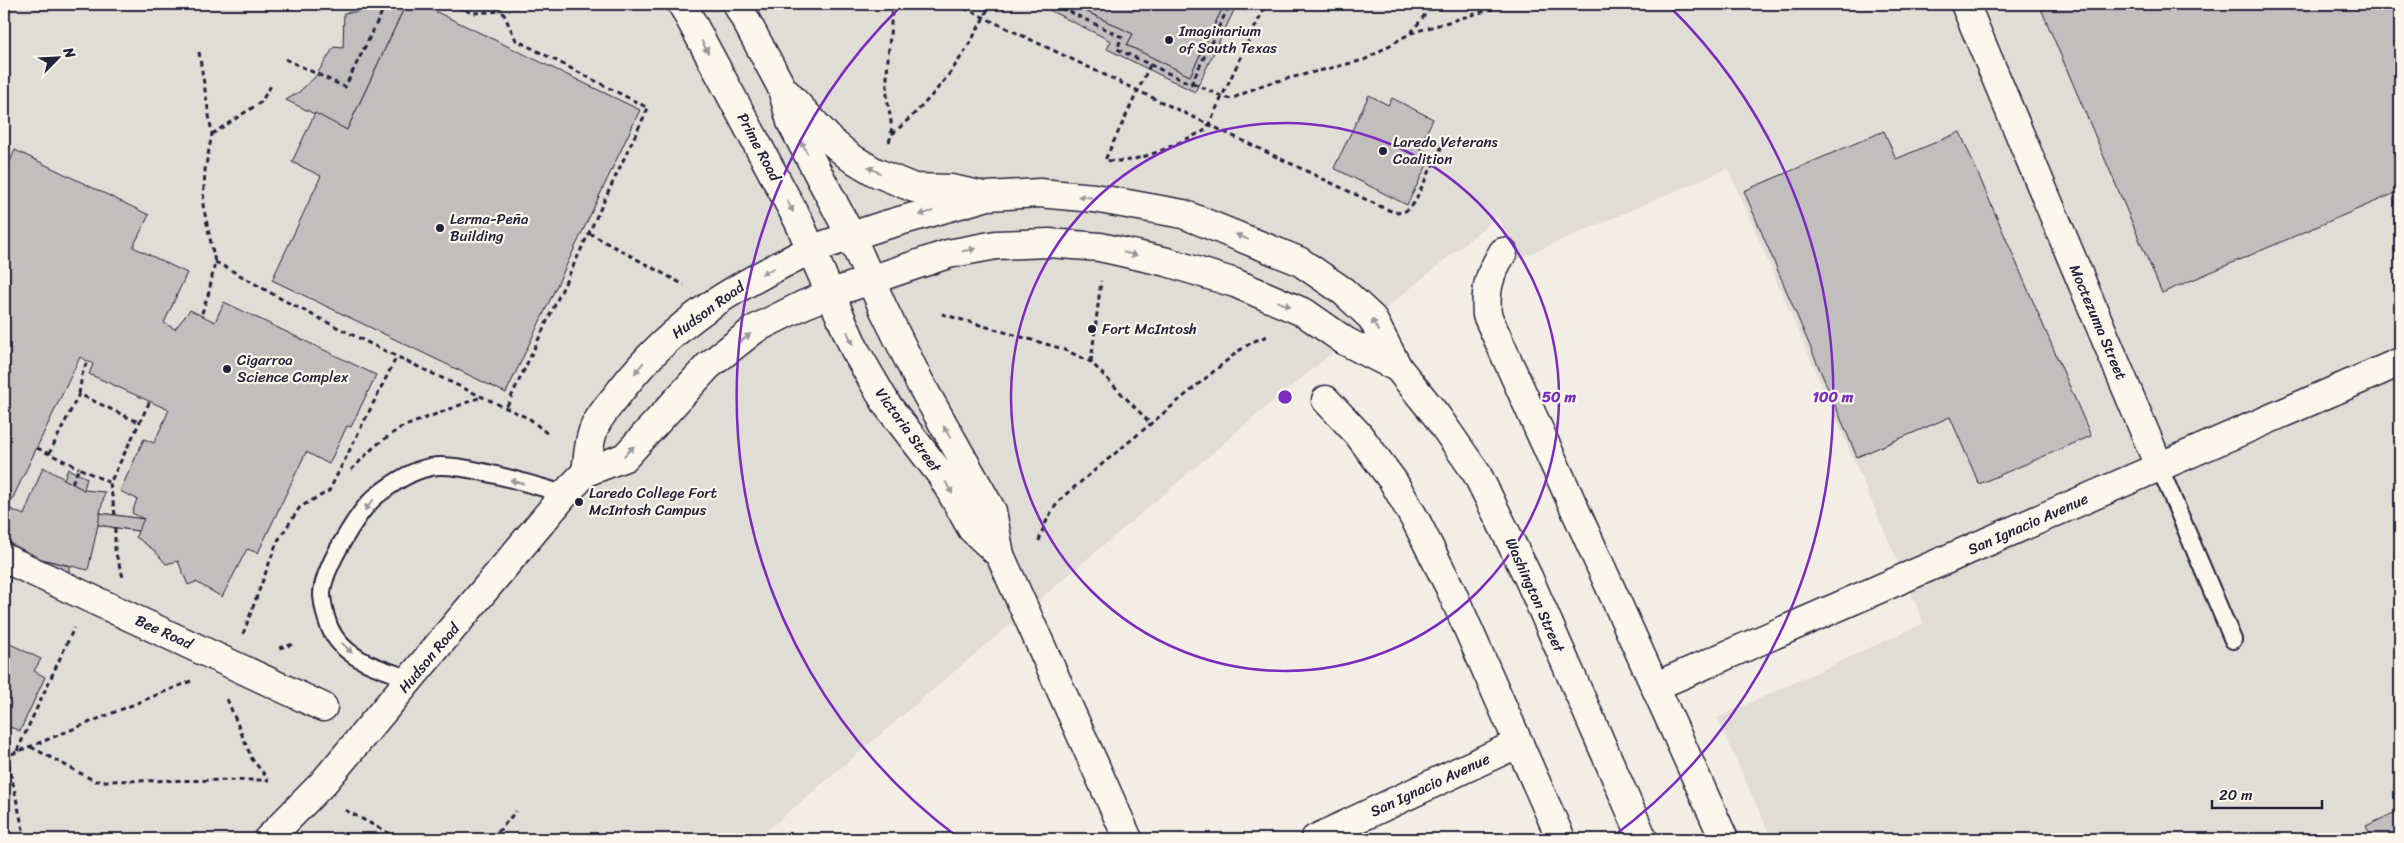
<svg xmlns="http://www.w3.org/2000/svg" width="2404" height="843" viewBox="0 0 2404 843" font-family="Sriracha,sans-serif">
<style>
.built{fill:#e0dcd6}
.building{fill:#c2bebe;stroke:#22223b;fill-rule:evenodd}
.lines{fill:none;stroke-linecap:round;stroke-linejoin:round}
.lane-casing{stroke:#22223b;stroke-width:20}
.street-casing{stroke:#22223b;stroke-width:31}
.secondary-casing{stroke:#22223b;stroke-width:31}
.path{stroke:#22223b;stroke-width:3;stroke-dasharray:5 4;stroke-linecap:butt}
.lane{stroke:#fbf7ec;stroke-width:16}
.street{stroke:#fbf7ec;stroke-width:28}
.secondary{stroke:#fbf7ec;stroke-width:28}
.oneway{fill:#99979c}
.ring{fill:none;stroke:#7b2cbf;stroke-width:2.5}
.poi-dot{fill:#22223b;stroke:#fbf7ec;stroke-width:2}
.labels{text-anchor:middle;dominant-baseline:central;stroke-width:4.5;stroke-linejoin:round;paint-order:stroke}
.poi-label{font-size:15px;fill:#22223b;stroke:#fbf7ec;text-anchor:start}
.street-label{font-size:15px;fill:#22223b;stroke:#fbf7ec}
.centre{fill:#7b2cbf;stroke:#fbf7ec;stroke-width:2.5}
.ring-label{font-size:15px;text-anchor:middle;font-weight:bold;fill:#7b2cbf;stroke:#fbf7ec;stroke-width:4.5;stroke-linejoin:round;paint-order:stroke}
</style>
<rect width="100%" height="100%" fill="#f2eee5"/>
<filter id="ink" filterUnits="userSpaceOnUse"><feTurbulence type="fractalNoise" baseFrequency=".02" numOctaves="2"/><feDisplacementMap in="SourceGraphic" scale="10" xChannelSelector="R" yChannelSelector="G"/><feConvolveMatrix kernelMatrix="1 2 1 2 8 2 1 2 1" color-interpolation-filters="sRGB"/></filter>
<g filter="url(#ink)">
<!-- built -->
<polygon class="built" points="4,4 2400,4 2400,839 1772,839 1717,718 1924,623 1728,168 1516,260 1498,216 1264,409 757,839 4,839"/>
<!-- building -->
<g class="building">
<polygon points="357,4 406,4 347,130 286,100 299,92 315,77 334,47 343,48 344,13 357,12"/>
<polygon points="406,4 420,4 640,110 506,393 272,280 321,176 292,162 315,113 347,130"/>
<polygon points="1037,4 1071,4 1133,34 1127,45 1190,76 1222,9 1211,4 1237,4 1195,92 1107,49 1111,41"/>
<polygon points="1071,4 1211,4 1222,9 1190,76 1127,45 1133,34"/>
<polygon points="2039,4 2400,4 2400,191 2162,293"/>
<polygon points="1369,95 1388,105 1392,98 1433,119 1419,148 1432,155 1407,205 1334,168"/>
<polygon points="1884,131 1896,159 1960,132 2091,436 1979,484 1950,417 1857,457 1744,191"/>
<path d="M15,150L149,215L133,247L187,273L164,323L175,329L190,310L215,322L224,302L376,375L351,427L347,426L329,464L306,452L258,553L247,549L222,597L196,582L188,585L178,561L166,564L155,551L136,537L138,531L98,525L88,570L41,559L4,540V171H6ZM80,357L93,364L89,374L169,410L154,443L144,439L120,491L137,499L132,513L144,519L100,513L105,492L84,490L43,467L24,515L8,508Z"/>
<polygon points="68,469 87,478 84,490 64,479"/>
<polygon points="100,513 115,515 144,519 138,531 98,525"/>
<polygon points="41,559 69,566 69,573 39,569"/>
<polygon points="4,641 41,659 34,671 45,677 20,731 10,727 5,739"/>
<polygon points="2400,810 2400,839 2372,839 2366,826"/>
</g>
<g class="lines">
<!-- lane casing -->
<g class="lane-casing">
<g id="lane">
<polyline points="2159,466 2233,640"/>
<path d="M412,679C381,669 343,660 329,626C326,618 323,605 322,596C321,572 357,513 375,497C390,485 412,470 431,467C459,461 535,486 565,494"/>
</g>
</g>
<!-- street casing -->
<g class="street-casing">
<g id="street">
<polyline points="682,4 799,222 855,350 887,405 942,476 972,529 1000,555"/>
<polyline points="737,4 782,88 791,122 851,236 884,310 919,381 992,511 1000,555 1128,839"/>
<polyline points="1965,4 2159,466"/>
<path d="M1503,252C1489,275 1485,288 1487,315L1724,839"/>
<polyline points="1326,400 1358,434 1393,481 1416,521 1450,588 1561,839"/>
<path d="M586,472C588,458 589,437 596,424C602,412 613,401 621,390C676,319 733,288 812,249"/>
<polyline points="4,558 323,707"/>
<polyline points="1656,686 2400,362"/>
<polyline points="268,839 323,783 565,494 586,472 625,457 708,366 755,329 803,305 832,293"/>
<polyline points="1315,839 1519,743"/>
</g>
</g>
<!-- secondary casing -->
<g class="secondary-casing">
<g id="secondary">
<polyline points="782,88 831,141 850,157 875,172 914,188 951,189 979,195"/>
<polyline points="812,249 882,226 988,196 1039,193 1094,198 1183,214 1299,261 1343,291 1372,318 1398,368 1436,415 1477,474 1528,577 1643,839"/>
<polyline points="832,293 948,254 996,245 1049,243 1100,247 1167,262 1235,283 1305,313 1345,341 1398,368"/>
</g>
</g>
<!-- path -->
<g class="path">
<polyline points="449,4 473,13 502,11"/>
<polyline points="499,4 516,40 648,108 506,408"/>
<path d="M956,4L1386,209C1399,214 1405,215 1414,203L1447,136"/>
<polyline points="1053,4 1122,37 1117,49 1191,84 1230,4"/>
<polyline points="1411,33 1433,4"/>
<polyline points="199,52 212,134 205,170 203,205 215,262 209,292 201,316"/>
<polyline points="285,59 345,87 386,4"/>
<path d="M1150,65L1105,160C1138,166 1174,144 1204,131L1209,124L1266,4"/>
<polyline points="1193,83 1221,96 1231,99 1265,84 1364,60 1411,33 1509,4"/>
<polyline points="212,134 261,102 272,84"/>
<path d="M892,134C935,98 967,55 990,4"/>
<path d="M889,142C895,127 888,111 887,96C886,68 890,39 892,11L895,4"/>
<polyline points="589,233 684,285"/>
<path d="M215,262C244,276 270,294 299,308C375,347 452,383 530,419L549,435"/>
<polyline points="942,314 1063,349 1091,362 1151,424"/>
<polyline points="1091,362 1101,281"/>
<polyline points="79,394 82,375 87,361"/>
<polyline points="37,448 79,468"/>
<polyline points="49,454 79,394 140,423"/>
<polyline points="351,470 375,446 400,428 481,397"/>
<polyline points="72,483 79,468 110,483"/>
<polyline points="115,515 110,483 150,401"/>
<polyline points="115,528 115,551 123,577"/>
<path d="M1039,541C1045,522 1051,509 1065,495L1237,352L1252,342L1270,335"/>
<polyline points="243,634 277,542 300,507 329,491 396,358"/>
<polyline points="279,648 294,644"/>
<polyline points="227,699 252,759 268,779"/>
<polyline points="31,747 95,781 269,780"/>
<polyline points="17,751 74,628"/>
<polyline points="345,810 400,839"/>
<polyline points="25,839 7,756 191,681"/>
<polyline points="492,839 516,811"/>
</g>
<!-- lane -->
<use href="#lane" class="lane"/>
<!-- street -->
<use href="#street" class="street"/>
<!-- secondary -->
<use href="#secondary" class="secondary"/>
</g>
<!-- one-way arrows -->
<defs><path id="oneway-solid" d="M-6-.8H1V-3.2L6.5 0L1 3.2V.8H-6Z" transform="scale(1.25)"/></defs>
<g class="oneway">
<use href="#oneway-solid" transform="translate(705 47) rotate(62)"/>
<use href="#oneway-solid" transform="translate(804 147) rotate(-118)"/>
<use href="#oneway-solid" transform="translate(874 170) rotate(-153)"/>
<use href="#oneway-solid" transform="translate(1085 197) rotate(-174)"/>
<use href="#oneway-solid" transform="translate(790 206) rotate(62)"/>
<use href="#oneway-solid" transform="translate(926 213) rotate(164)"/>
<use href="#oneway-solid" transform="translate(1242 237) rotate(-157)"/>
<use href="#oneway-solid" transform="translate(969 250) rotate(-11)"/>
<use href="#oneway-solid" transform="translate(1130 254) rotate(13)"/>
<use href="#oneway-solid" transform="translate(768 271) rotate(155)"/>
<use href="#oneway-solid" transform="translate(1284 304) rotate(23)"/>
<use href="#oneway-solid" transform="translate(1375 325) rotate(-118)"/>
<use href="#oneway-solid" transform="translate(745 338) rotate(-38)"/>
<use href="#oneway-solid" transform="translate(850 338) rotate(66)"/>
<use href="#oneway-solid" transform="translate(639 368) rotate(129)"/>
<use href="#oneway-solid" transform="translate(947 432) rotate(-119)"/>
<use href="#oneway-solid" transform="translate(629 451) rotate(-44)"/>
<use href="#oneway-solid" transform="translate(517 482) rotate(-166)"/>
<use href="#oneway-solid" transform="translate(949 488) rotate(60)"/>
<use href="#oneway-solid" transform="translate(369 505) rotate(129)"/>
<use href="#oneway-solid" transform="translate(347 648) rotate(44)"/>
</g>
</g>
<!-- distance rings -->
<g class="ring">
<circle cx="1285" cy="397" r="274"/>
<path d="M959 838A548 548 0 0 1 901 6M1669 6A548 548 0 0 1 1611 838"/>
</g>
<!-- markers -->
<g class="poi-dot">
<circle cx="1169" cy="40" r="5"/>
<circle cx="1383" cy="151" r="5"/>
<circle cx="440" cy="228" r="5"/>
<circle cx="1092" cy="329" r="5"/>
<circle cx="227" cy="369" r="5"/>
<circle cx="579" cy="502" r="5"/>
</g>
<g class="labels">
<!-- poi labels -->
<g class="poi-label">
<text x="1179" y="31">Imaginarium<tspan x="1179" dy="17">of South Texas</tspan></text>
<text x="1393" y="142">Laredo Veterans<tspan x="1393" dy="17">Coalition</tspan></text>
<text x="450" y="219">Lerma-Peña<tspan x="450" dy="17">Building</tspan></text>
<text x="1102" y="329">Fort McIntosh</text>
<text x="237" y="360">Cigarroa<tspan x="237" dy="17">Science Complex</tspan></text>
<text x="589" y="493">Laredo College Fort<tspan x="589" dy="17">McIntosh Campus</tspan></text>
</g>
<!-- street labels -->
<g class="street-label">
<text transform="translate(759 147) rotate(62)">Prime Road</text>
<text transform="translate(708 310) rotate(-36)">Hudson Road</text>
<text transform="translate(2098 322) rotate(67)">Moctezuma Street</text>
<text transform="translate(908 430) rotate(54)">Victoria Street</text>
<text transform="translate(2028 524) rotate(-24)">San Ignacio Avenue</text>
<text transform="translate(1535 595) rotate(66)">Washington Street</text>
<text transform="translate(164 632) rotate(25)">Bee Road</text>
<text transform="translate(429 658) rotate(-50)">Hudson Road</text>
<text transform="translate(1430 785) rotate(-25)">San Ignacio Avenue</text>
</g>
</g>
<circle cx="1285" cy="397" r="8" class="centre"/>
<g class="ring-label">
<text x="1559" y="402">50 m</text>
<text x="1833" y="402">100 m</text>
</g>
<!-- margin -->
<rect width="2404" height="843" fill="none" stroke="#fbf7ec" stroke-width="20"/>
<rect x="10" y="10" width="2384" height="823" fill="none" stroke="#22223b" stroke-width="2" filter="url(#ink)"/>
<!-- north arrow -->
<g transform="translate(58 58) rotate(66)" stroke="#fbf7ec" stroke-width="4" paint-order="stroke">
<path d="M0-4L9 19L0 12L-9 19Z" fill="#22223b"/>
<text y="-8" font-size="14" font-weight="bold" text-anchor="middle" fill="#22223b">N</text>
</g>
<!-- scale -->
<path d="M2212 800v8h110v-8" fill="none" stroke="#22223b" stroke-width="2.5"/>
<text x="2219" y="800" font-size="15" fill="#22223b" stroke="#fbf7ec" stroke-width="4" paint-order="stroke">20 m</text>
</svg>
